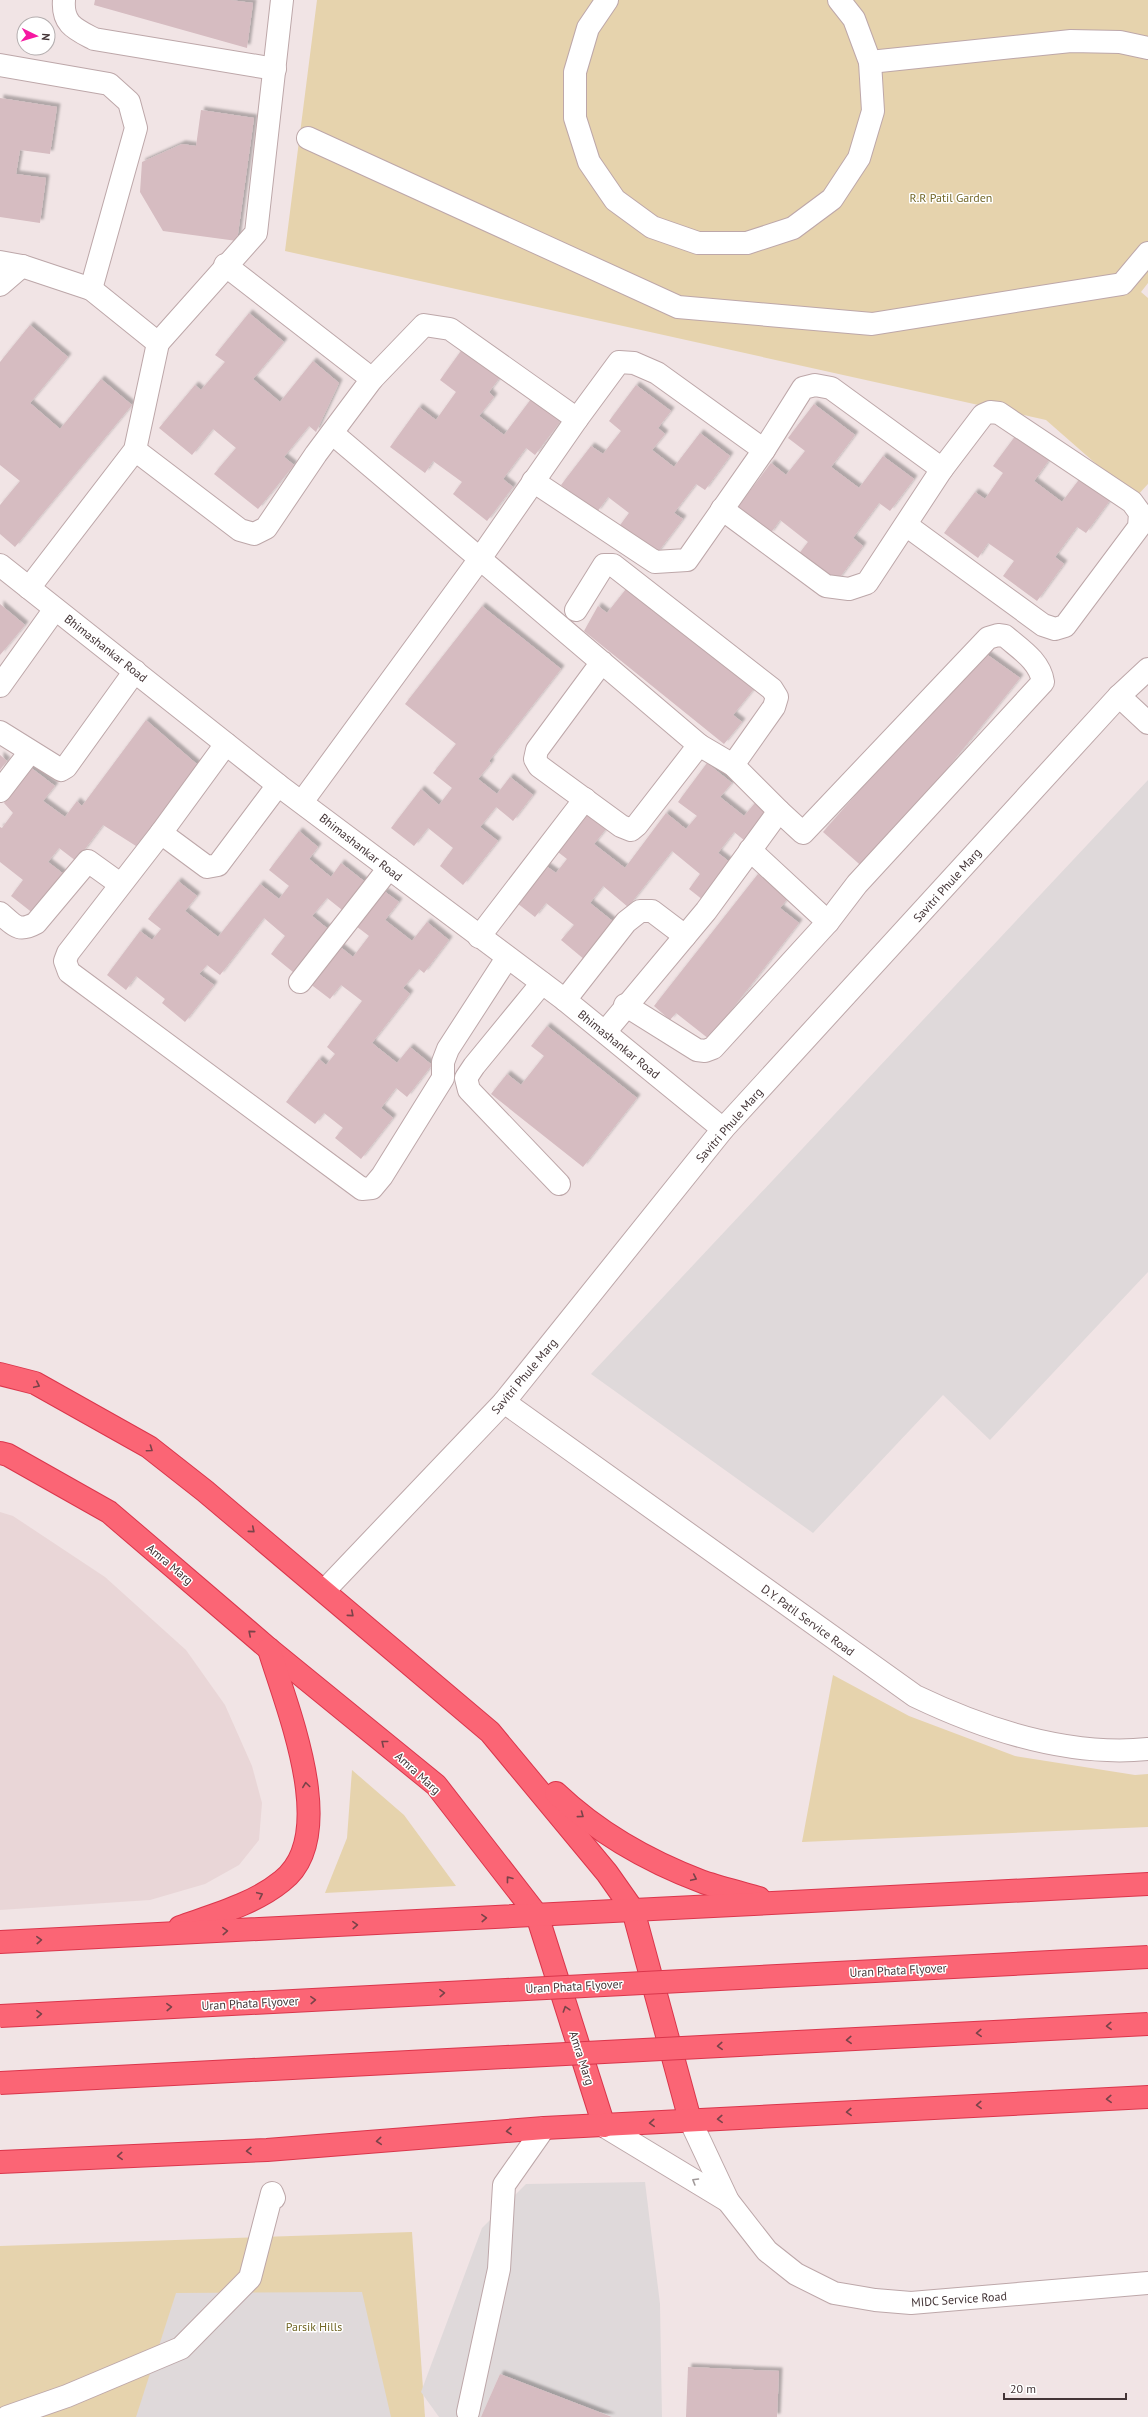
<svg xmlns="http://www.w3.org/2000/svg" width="1148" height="2417" viewBox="0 0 1148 2417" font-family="'PT Sans',sans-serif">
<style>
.residential{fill:#e9d6d7}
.green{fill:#e6d3ad}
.parking{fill:#dfd9da}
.building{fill:#d6bcc1;filter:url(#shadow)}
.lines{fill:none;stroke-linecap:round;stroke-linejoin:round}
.minor-casing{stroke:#bda7a9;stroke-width:24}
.highway-casing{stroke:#da364c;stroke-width:24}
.minor{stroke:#fff;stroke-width:22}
.highway{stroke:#fb6575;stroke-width:22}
.highway-bridge-casing{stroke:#da364c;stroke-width:24;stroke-linecap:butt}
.highway-bridge{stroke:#fb6575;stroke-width:22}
.oneway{stroke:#7a4349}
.oneway2{stroke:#a19a9a}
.labels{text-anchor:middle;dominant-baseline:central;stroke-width:3;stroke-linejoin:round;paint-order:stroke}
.park-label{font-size:12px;fill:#736829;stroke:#fff}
.street-label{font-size:12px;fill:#433436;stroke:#fff}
</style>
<defs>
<filter id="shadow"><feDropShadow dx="3.5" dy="-3.5" stdDeviation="1" flood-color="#0004"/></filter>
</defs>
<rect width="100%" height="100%" fill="#f1e4e5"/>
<!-- residential -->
<polygon class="residential" points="0,1512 13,1516 105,1577 186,1650 225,1705 252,1766 262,1803 259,1840 239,1865 205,1884 150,1900 0,1910"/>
<!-- green -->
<g class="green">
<polygon points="317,0 1148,0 1148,283 1141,292 1148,298 1148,484 1135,498 1046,420 285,251"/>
<polygon points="833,1675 909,1716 1015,1756 1135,1775 1148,1774 1148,1827 802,1842"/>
<polygon points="352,1770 404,1815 456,1886 325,1893 347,1838"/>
<polygon points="412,2232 425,2417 0,2417 0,2246"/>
</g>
<!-- parking -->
<g class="parking">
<polygon points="1148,780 1148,1272 990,1440 943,1395 813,1533 591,1374"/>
<polygon points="645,2182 660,2304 662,2417 612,2417 500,2374 481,2417 439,2417 421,2392 482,2228 526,2184"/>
<polygon points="362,2292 391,2417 136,2417 176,2293"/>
</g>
<!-- building -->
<g class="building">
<polygon points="95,0 230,0 253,3 247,48 94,5"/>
<polygon points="0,98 57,107 50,154 20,150 16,174 46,178 40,223 0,217"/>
<polygon points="201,110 254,118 237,241 163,231 140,192 142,162 182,144 196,146"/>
<polygon points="249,313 284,342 253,379 280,402 313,361 339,383 316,432 309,426 284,457 294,465 258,509 214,474 236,448 213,429 192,455 159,428 195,385 201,390 225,362 215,355"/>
<polygon points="30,325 68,357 30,403 60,429 101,379 132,405 15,547 0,534 0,505 20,481 0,465 0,362"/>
<polygon points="463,348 501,376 489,392 494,397 479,416 504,435 531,399 560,422 535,455 526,448 503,479 513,487 487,521 453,494 462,482 433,461 425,473 390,447 419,407 436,420 456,392 440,380"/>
<polygon points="636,385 671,411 658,428 665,434 652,450 674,467 700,433 730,456 705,490 696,484 674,513 683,519 655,556 618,528 629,513 608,497 597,512 561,485 591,446 603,454 621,431 609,421"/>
<polygon points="814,404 855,435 831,467 859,488 883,456 914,479 890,511 879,503 853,538 863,546 835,584 798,555 808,542 780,520 770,534 736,509 771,463 786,475 805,451 788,438"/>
<polygon points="1019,431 1052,456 1034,481 1062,502 1081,477 1111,499 1086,533 1077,527 1055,557 1064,564 1037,601 1003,576 1014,561 988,543 978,558 944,533 975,492 985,499 1003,473 993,466"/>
<polygon points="630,584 757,685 733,715 742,722 724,744 584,631 598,606 607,613"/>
<polygon points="0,604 25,625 0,655"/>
<polygon points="482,606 561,669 489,761 491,763 478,779 497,794 510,777 533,795 513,821 496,807 480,827 498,841 463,885 440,866 453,848 428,828 414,846 391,828 421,789 439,805 452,788 433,773 456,744 405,704"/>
<polygon points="982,651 1020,678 866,870 823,832"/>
<polygon points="146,720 199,766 136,846 103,825 76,861 59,848 48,862 65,875 34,914 11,896 23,880 0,862 0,827 2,828 13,813 4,803 30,767 55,786 43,801 65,817 77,801 82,806"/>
<polygon points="0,755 7,761 0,770"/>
<polygon points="707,763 732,783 720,797 744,816 755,803 772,816 750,845 734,832 718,853 731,863 703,900 689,889 700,874 672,851 628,907 603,886 590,903 615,923 585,960 561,940 574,925 546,903 535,917 513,900 542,863 556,873 567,859 554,849 583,811 606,829 594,844 625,868 666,813 686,829 697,816 678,802"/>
<polygon points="299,831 318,847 309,859 331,877 341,863 369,885 346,913 327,898 312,916 333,933 299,977 271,954 285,936 264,918 220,975 207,965 199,974 214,985 185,1022 162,1003 165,999 136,976 126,990 107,975 140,931 152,940 161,929 148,919 178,881 197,896 185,911 218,937 260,884 279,899 289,886 269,870"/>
<polygon points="758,874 789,897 780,908 799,923 709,1039 676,1013 670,1020 654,1006"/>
<polygon points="384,891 399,902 385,920 412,941 427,922 449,940 424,973 419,969 403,988 410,994 372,1043 397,1063 410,1047 432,1065 407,1097 396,1088 381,1108 393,1118 361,1159 335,1138 343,1128 324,1113 315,1124 286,1102 319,1059 326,1065 335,1054 327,1047 362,1001 341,985 330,999 309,983 338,945 353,957 369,936 356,926"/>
<polygon points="547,1026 637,1098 583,1167 491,1094 507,1074 521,1085 544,1056 531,1046"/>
<polygon points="688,2367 779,2371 777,2417 686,2417"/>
<polygon points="500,2374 612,2417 481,2417"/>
</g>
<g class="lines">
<!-- minor casing -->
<g class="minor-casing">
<g id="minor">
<path d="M64,0C62,24 75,29 94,39L275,69"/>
<polyline points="607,0 588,28 575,72 575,118 589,162 615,200 652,227 698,243 747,243 793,228 832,199 859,158 873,111 870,62 854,19 839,0"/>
<polyline points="870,62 1071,41 1120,42 1148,48"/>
<polyline points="0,65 109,84 129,102 136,128 91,289"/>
<polyline points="308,138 678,307 872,324 1122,284 1148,253"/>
<polyline points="0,262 22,266 91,289 158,343 256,233 282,0"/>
<polyline points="0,285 22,266"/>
<polyline points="332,433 699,745 637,825 631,830 621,826 539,766 535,759 537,750 602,662"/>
<polyline points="135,450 240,530 254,534 266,528 316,454 372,379 225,265"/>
<polyline points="533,481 655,562 687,560 764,450 657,373 634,363 619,362 577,419"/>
<polyline points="722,509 826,586 849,589 867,583 942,469 831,388 815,385 803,388 764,450"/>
<polyline points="906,525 1043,625 1055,629 1065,626 1139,527 1140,513 1132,502 999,413 990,412 983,415 942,469"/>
<polyline points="0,565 278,785 565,1000 723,1129"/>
<polyline points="29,588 135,450 158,343"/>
<polyline points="576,610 604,565 613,565 772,689 777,697 774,707 733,765 699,745"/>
<polyline points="0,686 55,609"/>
<polyline points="1119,696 1148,723"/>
<polyline points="0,732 61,770 66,767 135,671"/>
<polyline points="278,785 218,865 207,867 161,833 68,953 65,961 69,972 362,1189 372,1188 382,1176 443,1078 443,1062 448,1049 507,958"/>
<polyline points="0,791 30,752"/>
<polyline points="302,802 479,560 577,419 450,329 424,325 372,379"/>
<polyline points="161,833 226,744"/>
<polyline points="750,850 828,922"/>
<path d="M0,913C14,925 18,933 36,923L88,861L120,884"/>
<polyline points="479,937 585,799"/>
<polyline points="300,982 389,868"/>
<polyline points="542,983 474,1066 466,1078 469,1090 559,1184"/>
<polyline points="565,1000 626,922 640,911 652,911 685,936"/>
<path d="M625,1005L697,1050L705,1051L713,1048L828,922L857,884L1043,682C1040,661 1020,649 1005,636L998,635L988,638L803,833L779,811"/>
<polyline points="605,1032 706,911 779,811 733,765"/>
<path d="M504,1402L915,1696C986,1730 1068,1757 1148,1749"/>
<polyline points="324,1591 504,1402 723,1129 1119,696 1148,669"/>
<polyline points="690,2120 728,2201 767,2251 796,2274 834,2293 875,2300 911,2303 1148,2283"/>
<polyline points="604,2126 728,2201"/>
<polyline points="468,2412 499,2269 504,2185 544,2128"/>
<polyline points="7,2417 67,2396 181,2348 250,2278 272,2193 274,2198"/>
</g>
</g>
<!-- highway casing -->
<g class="highway-casing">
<g id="highway">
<polyline points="0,1374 35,1383 149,1447 205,1491 490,1732 607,1873 633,1910 690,2120"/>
<polyline points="0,1453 8,1455 109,1512 269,1649 436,1785 537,1915 604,2126"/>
<path d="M556,1793C597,1832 650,1862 703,1882C721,1888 741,1893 759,1898"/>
<path d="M180,1927C214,1915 254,1904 282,1881C341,1836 286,1706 269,1649"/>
<polyline points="0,1942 1148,1884"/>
<polyline points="0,2162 267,2150 544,2128 1148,2097"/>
</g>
</g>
<!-- minor -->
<use href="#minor" class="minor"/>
<!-- highway -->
<use href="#highway" class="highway"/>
<!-- highway-bridge casing -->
<g class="highway-bridge-casing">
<g id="highway-bridge">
<polyline points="0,2016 1148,1957"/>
<polyline points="0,2083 1148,2024"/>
</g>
</g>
<!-- highway-bridge -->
<use href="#highway-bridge" class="highway-bridge"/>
</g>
<!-- one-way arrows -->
<defs><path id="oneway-chevron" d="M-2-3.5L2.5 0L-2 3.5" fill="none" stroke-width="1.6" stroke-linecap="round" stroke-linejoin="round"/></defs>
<g class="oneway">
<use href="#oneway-chevron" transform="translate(37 1385) rotate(25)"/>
<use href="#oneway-chevron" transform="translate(150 1449) rotate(35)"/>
<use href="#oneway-chevron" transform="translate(252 1530) rotate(40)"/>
<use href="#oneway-chevron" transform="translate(351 1614) rotate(40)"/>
<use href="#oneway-chevron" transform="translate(251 1633) rotate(-140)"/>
<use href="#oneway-chevron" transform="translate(384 1743) rotate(-141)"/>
<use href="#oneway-chevron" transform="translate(306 1785) rotate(-98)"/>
<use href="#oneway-chevron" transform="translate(581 1815) rotate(36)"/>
<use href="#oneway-chevron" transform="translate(694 1878) rotate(25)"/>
<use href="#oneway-chevron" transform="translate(509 1879) rotate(-128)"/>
<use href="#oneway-chevron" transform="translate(260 1895) rotate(-25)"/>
<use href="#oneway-chevron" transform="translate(484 1918) rotate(-3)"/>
<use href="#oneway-chevron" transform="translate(355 1925) rotate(-3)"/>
<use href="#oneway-chevron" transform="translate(225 1931) rotate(-3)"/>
<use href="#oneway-chevron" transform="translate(39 1940) rotate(-3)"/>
<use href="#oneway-chevron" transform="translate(442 1993) rotate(-3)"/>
<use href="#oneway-chevron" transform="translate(313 2000) rotate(-3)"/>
<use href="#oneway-chevron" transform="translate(169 2007) rotate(-3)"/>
<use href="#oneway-chevron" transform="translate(566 2009) rotate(-108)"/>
<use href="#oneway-chevron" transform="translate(39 2014) rotate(-3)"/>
<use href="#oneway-chevron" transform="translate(1109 2026) rotate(177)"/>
<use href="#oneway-chevron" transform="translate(979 2033) rotate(177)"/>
<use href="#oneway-chevron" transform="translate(849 2040) rotate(177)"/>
<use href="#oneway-chevron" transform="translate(720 2046) rotate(177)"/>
<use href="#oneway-chevron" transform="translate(1109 2099) rotate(177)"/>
<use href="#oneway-chevron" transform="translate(979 2105) rotate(177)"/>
<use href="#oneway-chevron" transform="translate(849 2112) rotate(177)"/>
<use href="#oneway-chevron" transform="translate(720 2119) rotate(177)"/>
<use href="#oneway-chevron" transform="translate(652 2123) rotate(176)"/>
<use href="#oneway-chevron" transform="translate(509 2131) rotate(175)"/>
<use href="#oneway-chevron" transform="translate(379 2141) rotate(175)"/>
<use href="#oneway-chevron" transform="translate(249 2151) rotate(177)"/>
<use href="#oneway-chevron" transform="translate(120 2156) rotate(177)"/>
</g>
<use class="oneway2" href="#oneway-chevron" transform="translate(695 2181) rotate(-149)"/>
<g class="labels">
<!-- park labels -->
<g class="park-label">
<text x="951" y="197">R.R Patil Garden</text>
<text x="314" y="2326">Parsik Hills</text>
</g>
<!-- street labels -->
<g class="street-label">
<text transform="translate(106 648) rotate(38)">Bhimashankar Road</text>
<text transform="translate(361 847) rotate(38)">Bhimashankar Road</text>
<text transform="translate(947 885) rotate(-48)">Savitri Phule Marg</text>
<text transform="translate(619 1044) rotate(39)">Bhimashankar Road</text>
<text transform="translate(729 1125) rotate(-49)">Savitri Phule Marg</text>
<text transform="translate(524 1376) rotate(-50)">Savitri Phule Marg</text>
<text transform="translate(170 1564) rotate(40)">Amra Marg</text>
<text transform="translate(808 1620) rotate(36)">D.Y. Patil Service Road</text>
<text transform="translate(418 1773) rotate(42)">Amra Marg</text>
<text transform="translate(898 1970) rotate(-3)">Uran Phata Flyover</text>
<text transform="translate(574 1986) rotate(-3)">Uran Phata Flyover</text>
<text transform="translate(250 2003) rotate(-3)">Uran Phata Flyover</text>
<text transform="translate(582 2058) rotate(72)">Amra Marg</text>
<text transform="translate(959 2299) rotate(-4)">MIDC Service Road</text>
</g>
</g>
<!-- north arrow -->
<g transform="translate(36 36) rotate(95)"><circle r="19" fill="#ffffff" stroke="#b4aeaf"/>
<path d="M0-3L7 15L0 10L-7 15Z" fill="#f617a1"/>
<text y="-6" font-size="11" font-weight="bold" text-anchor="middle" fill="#433436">N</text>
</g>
<!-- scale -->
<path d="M1004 2393v6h122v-6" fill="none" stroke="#433436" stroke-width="2"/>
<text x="1010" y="2393" font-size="12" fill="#433436" stroke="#ffffff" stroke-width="3" paint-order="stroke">20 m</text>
</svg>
